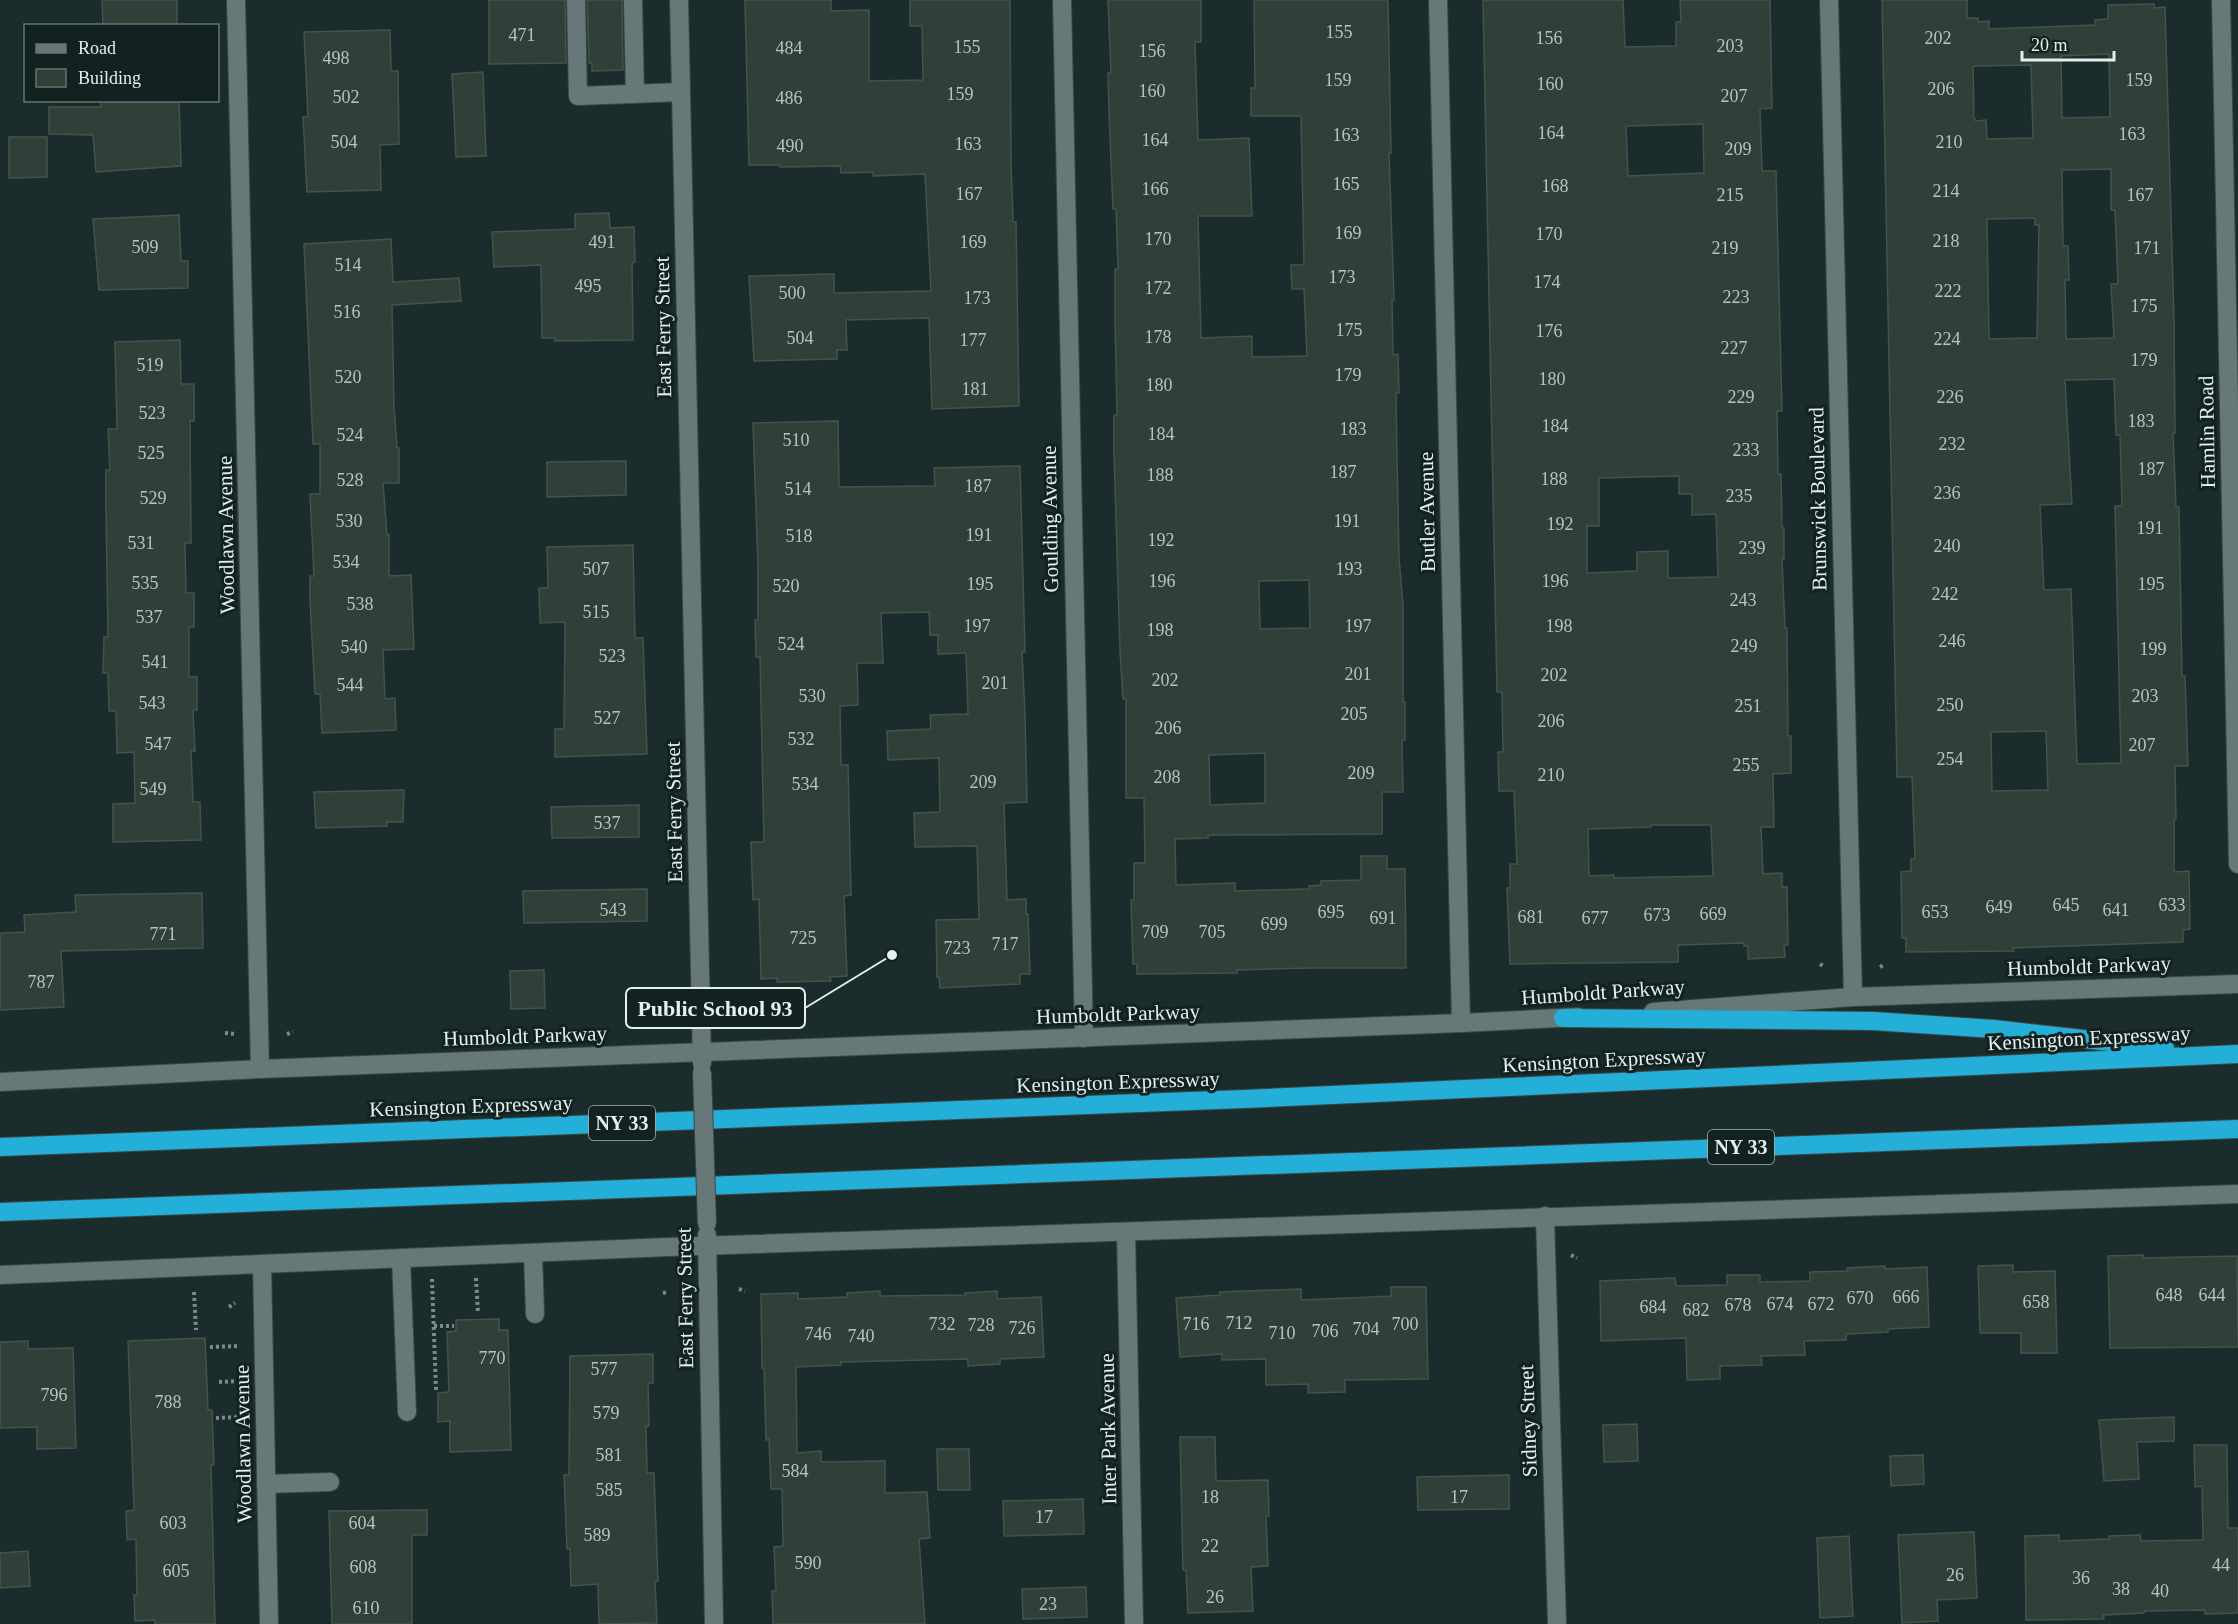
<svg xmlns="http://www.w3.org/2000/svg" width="2238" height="1624" viewBox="0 0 2238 1624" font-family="'Times New Roman',serif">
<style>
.building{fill:#303f37;stroke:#44534c;stroke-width:1.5;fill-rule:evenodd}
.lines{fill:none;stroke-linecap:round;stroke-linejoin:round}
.minor-casing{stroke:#3a4948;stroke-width:20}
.highway-casing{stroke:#3a4948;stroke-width:20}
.path{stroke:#7c8b8a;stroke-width:4;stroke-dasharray:3 3;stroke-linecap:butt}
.minor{stroke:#667978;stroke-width:18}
.highway{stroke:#24afd8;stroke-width:18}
.minor-bridge-casing{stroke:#3a4948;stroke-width:20;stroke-linecap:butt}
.minor-bridge{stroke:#667978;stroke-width:18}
.labels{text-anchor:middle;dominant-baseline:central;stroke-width:6;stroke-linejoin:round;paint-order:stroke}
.number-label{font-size:18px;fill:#b7c3c0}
.shield{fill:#112221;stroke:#a5b2b0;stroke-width:1.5}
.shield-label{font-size:20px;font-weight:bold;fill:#e4efee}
.street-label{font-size:21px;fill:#e4efee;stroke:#112221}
.leader{fill:none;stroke:#e4efee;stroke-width:2}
.callout-dot{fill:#e4efee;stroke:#112221;stroke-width:2}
.callout{fill:#112221;stroke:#e4efee;stroke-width:2}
.callout-label{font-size:22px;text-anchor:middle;font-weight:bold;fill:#e4efee}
</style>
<rect width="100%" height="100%" fill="#1a2c2b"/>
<!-- building -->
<g class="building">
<polygon points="102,0 177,0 177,26 103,26"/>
<polygon points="489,0 565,0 566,63 489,64"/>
<polygon points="587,0 622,0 623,70 592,71 592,63 589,63"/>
<polygon points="745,0 831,0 831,11 869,10 869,81 923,80 922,26 910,26 910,0 1010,0 1011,160 1013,222 1016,222 1019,406 932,409 929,318 846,320 847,350 837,350 837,359 754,361 749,276 834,274 834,293 931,291 925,174 873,176 873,172 841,173 840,166 780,167 780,165 749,165"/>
<path d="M1108,0H1201V42H1195L1198,140L1249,138L1252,216H1198L1201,338L1252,336V357L1307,356L1304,289H1292L1291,265H1304L1301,116H1251V88H1255L1254,0H1388L1391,153H1389L1394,300H1392L1393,355L1398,354L1399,393H1396L1397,458L1399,557L1403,605V702H1405V740H1402L1403,792H1382V834L1208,835V838L1175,839L1176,885L1235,883V891L1309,889V886L1321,885V881L1361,880V856H1387V869H1405L1406,968H1310L1237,970V973L1137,974V964H1133L1131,900H1134V863H1145L1144,798H1126V699H1123L1120,651L1114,454V415H1117L1115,318V269H1118L1116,209H1113L1109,112L1108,73H1111ZM1309,580L1310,628L1260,629L1259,581ZM1265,753V803L1210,805L1209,755Z"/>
<path d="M1483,0H1623L1625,47L1676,46V22H1681L1680,0H1770L1772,108L1760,109L1762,171H1776L1782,411H1777L1778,474H1781L1782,528H1784V559H1782L1785,628H1787L1788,736H1791V773L1773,774L1774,827H1761L1763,874L1782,873V887H1787L1788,945H1784L1785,957L1748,959V946H1744V943L1678,945V962L1510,964L1507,888H1510V864H1517L1514,791H1499L1498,752H1503L1502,692H1497ZM1703,124L1704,173L1628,176L1626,126ZM1679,476V494H1692V515L1716,514L1718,577L1668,578V551L1637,552V571L1587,573V526H1599V478ZM1651,825H1711L1713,876L1614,878V875L1589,876L1588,829L1651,827Z"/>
<path d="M1882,0H1967V18H1978V22L1989,21V29L2095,25V20L2108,19V5L2154,4V8L2165,7L2174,320L2175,433H2173L2176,507H2179L2182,676H2185L2188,766H2175L2176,819L2174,820V872L2189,871L2190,929L2183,930V942L2013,948L2014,951L1906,952V938H1902L1901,872L1911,871V859H1915L1912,777H1897ZM2109,54L2110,117L2062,118L2061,56ZM2031,65L2033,138L1987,139L1986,120L1976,121L1974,118L1973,66ZM2111,169V210H2115L2118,284H2111L2114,338L2066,339L2065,280H2069L2068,246H2063L2062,170ZM2035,218V225H2039L2037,338L1989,339L1987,219ZM2114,379L2116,435H2120L2122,506H2115L2121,763L2077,764L2071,589L2044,590L2040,505L2072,504L2065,380ZM2046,731L2048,790L1992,791L1991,732Z"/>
<polygon points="390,30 391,71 398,71 399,144 380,145 381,190 307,192 303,117 308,117 304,32"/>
<polygon points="483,72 486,156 456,157 452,74"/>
<polygon points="100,100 179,100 181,166 96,172 93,135 49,134 49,107 101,107"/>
<polygon points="9,137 47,137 47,177 9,178"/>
<polygon points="609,213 610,228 634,227 635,262 632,263 633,340 555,341 555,338 542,338 541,265 494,267 492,232 575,229 575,214"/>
<polygon points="179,215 181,261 188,261 188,288 99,290 93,219"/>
<polygon points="391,239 393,282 459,278 461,301 392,305 394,406 397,448 399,448 399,483 383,483 387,535 389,535 389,576 411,575 414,649 383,650 385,699 395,698 396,730 322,733 320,694 315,694 310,600 310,576 314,576 310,494 320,494 320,444 313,444 304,244"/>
<polygon points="180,340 181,384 194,384 194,421 190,421 191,543 185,543 186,593 194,593 194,627 189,627 189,677 197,677 197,710 193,710 195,751 191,751 193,802 200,802 201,840 113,842 113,804 135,803 134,752 117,753 116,711 109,711 108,673 103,673 104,637 108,637 106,511 106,470 110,470 108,429 117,429 115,342"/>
<polygon points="838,421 839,487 935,486 934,468 1020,466 1025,652 1022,652 1025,713 1027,802 1004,803 1007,900 1026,899 1026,914 1028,914 1030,974 1020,974 1020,984 940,988 939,977 937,977 936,920 979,919 977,846 915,847 914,813 940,812 939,758 888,760 887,731 931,729 930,715 968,714 966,653 938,654 938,635 930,635 929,612 881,613 883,663 857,663 858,705 840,706 841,765 848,765 851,895 844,896 847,976 830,977 831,981 777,982 777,978 761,979 759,899 753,900 751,842 764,842 760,657 756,657 755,620 758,620 758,567 753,423"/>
<polygon points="626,461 626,495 547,497 547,462"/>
<polygon points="633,545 635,638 643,638 647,754 555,757 555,729 564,729 565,622 540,623 539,588 548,588 547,547"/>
<polygon points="404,790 403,822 387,822 387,826 316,828 314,792"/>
<polygon points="639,805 639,837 552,838 551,807"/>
<polygon points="647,889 647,921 524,923 523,891"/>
<polygon points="202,893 203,948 61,951 64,1007 0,1010 0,933 25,932 24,915 76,912 75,895"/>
<polygon points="544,970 545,1008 511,1009 510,971"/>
<polygon points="2143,1255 2143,1258 2237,1256 2238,1347 2110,1348 2108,1256"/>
<polygon points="2013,1265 2013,1272 2055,1271 2057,1353 2021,1353 2021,1333 1980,1333 1978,1266"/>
<polygon points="1885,1266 1885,1269 1927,1267 1929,1327 1888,1329 1888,1332 1846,1334 1846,1340 1804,1341 1805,1355 1761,1356 1762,1365 1720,1366 1720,1379 1687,1380 1686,1338 1601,1341 1600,1281 1675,1278 1676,1286 1727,1285 1727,1275 1760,1275 1760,1282 1810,1281 1810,1272 1848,1271 1847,1268"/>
<polygon points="1391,1287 1426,1287 1428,1379 1345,1380 1345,1392 1308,1393 1308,1384 1266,1385 1266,1359 1222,1360 1222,1354 1180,1357 1176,1298 1220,1295 1220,1292 1301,1289 1301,1300 1350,1298 1391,1296"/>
<polygon points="880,1291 880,1296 965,1295 965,1293 997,1291 997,1299 1041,1297 1044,1357 1000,1359 1000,1364 968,1366 968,1359 841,1362 841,1365 796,1367 797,1453 821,1451 821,1462 885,1461 885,1493 927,1492 930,1538 919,1539 925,1624 773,1624 772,1591 776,1591 774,1547 783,1546 782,1489 771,1489 769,1439 766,1440 764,1368 762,1368 761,1294 798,1293 798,1299 847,1297 847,1293"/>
<polygon points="499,1319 499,1330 508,1330 511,1450 450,1452 450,1421 438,1422 438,1393 449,1392 447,1332 456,1331 456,1320"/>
<polygon points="205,1338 208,1410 212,1410 214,1465 211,1465 215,1624 155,1624 155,1620 135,1621 134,1595 137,1595 136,1539 127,1540 126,1511 134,1510 128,1341"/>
<polygon points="28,1341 28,1349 73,1348 76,1448 37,1449 37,1427 0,1428 0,1342"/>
<polygon points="653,1354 653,1383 648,1383 649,1426 646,1426 647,1473 654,1473 658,1581 655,1582 657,1623 599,1624 598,1584 571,1586 570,1549 567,1549 564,1475 569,1475 570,1356"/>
<polygon points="2174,1417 2174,1441 2137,1442 2139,1479 2104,1481 2099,1420"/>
<polygon points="1637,1424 1638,1461 1604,1462 1603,1425"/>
<polygon points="1180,1437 1215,1437 1216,1481 1268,1480 1269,1516 1266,1516 1268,1566 1251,1567 1253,1611 1188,1613 1186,1570 1183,1570"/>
<polygon points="2194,1445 2227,1445 2228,1528 2238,1528 2238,1613 2205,1614 2205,1610 2144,1611 2144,1613 2103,1615 2104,1619 2026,1620 2025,1536 2059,1535 2059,1541 2109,1539 2109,1536 2140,1535 2141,1541 2203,1540 2202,1486 2195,1487"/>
<polygon points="937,1449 969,1449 970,1490 938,1490"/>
<polygon points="1923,1455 1924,1484 1891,1486 1890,1456"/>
<polygon points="1509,1475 1509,1509 1418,1510 1417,1477"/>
<polygon points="1083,1499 1084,1534 1004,1536 1003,1501"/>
<polygon points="427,1510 427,1535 412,1535 412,1624 332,1624 329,1511"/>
<polygon points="1974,1532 1977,1598 1937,1600 1938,1621 1902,1623 1898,1535"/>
<polygon points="1849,1536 1853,1616 1820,1618 1817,1538"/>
<polygon points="28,1551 30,1586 0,1588 0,1553"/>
<polygon points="1086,1587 1087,1617 1023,1619 1022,1589"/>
</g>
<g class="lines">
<!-- minor casing -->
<g class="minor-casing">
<g id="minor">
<polyline points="236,0 260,1069"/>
<polyline points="576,0 578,96 681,92"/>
<polyline points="633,0 635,94"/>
<polyline points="679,0 702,1063"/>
<polyline points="1062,0 1084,1038"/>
<polyline points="1438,0 1461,1023"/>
<polyline points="1829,0 1853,997"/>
<polyline points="2221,0 2238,864"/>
<polyline points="1653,1012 1853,997 2238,984"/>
<polyline points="0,1082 260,1069 1461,1023 1578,1017"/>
<polyline points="1545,1216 1557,1624"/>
<polyline points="1126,1233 1134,1624"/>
<polyline points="707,1235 714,1624"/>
<polyline points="533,1253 535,1314"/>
<polyline points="401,1258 407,1412"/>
<polyline points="262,1264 269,1624"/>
<polyline points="0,1275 668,1247 2238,1194"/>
<polyline points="266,1484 330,1482"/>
</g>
</g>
<!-- highway casing -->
<g class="highway-casing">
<g id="highway">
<polyline points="1563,1018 1873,1021 1994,1029 2165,1048"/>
<polyline points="0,1147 1244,1099 2238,1054"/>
<polyline points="0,1212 2238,1129"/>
</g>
</g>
<!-- path -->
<g class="path">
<polyline points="1820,964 1823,966"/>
<polyline points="1880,967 1884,965"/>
<polyline points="663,1008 668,1013"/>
<polyline points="739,1011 742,1007"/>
<polyline points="225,1033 235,1034"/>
<polyline points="287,1034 293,1032"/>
<polyline points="1571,1255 1577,1258"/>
<polyline points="476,1278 478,1313"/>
<polyline points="432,1279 436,1390"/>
<polyline points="739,1289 745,1291"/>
<polyline points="194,1292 196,1330"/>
<polyline points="663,1293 668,1292"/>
<polyline points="229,1307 235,1303"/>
<polyline points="434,1326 454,1326"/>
<polyline points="210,1347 239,1346"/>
<polyline points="219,1382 239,1381"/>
<polyline points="216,1418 240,1417"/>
</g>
<!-- minor -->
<use href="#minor" class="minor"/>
<!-- highway -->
<use href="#highway" class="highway"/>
<!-- minor-bridge casing -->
<g class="minor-bridge-casing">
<polyline id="minor-bridge" points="702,1072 707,1224"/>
</g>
<!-- minor-bridge -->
<use href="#minor-bridge" class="minor-bridge"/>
</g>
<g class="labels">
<!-- number labels -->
<g class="number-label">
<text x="1339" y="32">155</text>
<text x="522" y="35">471</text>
<text x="1549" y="38">156</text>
<text x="1938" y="38">202</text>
<text x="1730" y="46">203</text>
<text x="967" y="47">155</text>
<text x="789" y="48">484</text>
<text x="1152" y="51">156</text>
<text x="336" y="58">498</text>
<text x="1338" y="80">159</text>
<text x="2139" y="80">159</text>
<text x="1550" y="84">160</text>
<text x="1941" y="89">206</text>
<text x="1152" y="91">160</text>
<text x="960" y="94">159</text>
<text x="1734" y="96">207</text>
<text x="346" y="97">502</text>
<text x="789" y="98">486</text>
<text x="1551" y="133">164</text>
<text x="2132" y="134">163</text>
<text x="1346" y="135">163</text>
<text x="1155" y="140">164</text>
<text x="344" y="142">504</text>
<text x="1949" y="142">210</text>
<text x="968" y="144">163</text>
<text x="790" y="146">490</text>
<text x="1738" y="149">209</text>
<text x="1346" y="184">165</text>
<text x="1555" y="186">168</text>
<text x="1155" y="189">166</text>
<text x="1946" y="191">214</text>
<text x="969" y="194">167</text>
<text x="1730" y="195">215</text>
<text x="2140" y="195">167</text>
<text x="1348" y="233">169</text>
<text x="1549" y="234">170</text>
<text x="1158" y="239">170</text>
<text x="1946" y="241">218</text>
<text x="602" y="242">491</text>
<text x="973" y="242">169</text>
<text x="145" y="247">509</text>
<text x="1725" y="248">219</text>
<text x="2147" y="248">171</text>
<text x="348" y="265">514</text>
<text x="1342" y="277">173</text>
<text x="1547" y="282">174</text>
<text x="588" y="286">495</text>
<text x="1158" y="288">172</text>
<text x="1948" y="291">222</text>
<text x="792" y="293">500</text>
<text x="1736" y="297">223</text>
<text x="977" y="298">173</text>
<text x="2144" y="306">175</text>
<text x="347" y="312">516</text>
<text x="1349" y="330">175</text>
<text x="1549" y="331">176</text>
<text x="1158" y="337">178</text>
<text x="800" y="338">504</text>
<text x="1947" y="339">224</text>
<text x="973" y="340">177</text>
<text x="1734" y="348">227</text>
<text x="2144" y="360">179</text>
<text x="150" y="365">519</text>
<text x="1348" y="375">179</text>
<text x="348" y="377">520</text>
<text x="1552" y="379">180</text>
<text x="1159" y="385">180</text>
<text x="975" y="389">181</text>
<text x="1741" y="397">229</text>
<text x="1950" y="397">226</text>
<text x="152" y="413">523</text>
<text x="2141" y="421">183</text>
<text x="1555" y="426">184</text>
<text x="1353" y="429">183</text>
<text x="1161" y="434">184</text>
<text x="350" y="435">524</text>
<text x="796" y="440">510</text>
<text x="1952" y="444">232</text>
<text x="1746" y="450">233</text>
<text x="151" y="453">525</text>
<text x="2151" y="469">187</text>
<text x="1343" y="472">187</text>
<text x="1160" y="475">188</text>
<text x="1554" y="479">188</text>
<text x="350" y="480">528</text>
<text x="978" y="486">187</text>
<text x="798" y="489">514</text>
<text x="1947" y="493">236</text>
<text x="1739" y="496">235</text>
<text x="153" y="498">529</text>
<text x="349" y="521">530</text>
<text x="1347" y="521">191</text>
<text x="1560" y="524">192</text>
<text x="2150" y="528">191</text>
<text x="979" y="535">191</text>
<text x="799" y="536">518</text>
<text x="1161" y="540">192</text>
<text x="141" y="543">531</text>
<text x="1947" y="546">240</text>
<text x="1752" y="548">239</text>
<text x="346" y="562">534</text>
<text x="596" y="569">507</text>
<text x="1349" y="569">193</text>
<text x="1162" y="581">196</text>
<text x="1555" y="581">196</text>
<text x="145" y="583">535</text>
<text x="980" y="584">195</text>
<text x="2151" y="584">195</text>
<text x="786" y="586">520</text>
<text x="1945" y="594">242</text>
<text x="1743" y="600">243</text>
<text x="360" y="604">538</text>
<text x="596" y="612">515</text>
<text x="149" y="617">537</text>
<text x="977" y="626">197</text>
<text x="1358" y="626">197</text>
<text x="1559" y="626">198</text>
<text x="1160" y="630">198</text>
<text x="1952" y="641">246</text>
<text x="791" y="644">524</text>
<text x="1744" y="646">249</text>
<text x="354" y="647">540</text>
<text x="2153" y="649">199</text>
<text x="612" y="656">523</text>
<text x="155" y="662">541</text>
<text x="1358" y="674">201</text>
<text x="1554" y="675">202</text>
<text x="1165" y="680">202</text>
<text x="995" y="683">201</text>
<text x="350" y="685">544</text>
<text x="812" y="696">530</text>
<text x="2145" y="696">203</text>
<text x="152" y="703">543</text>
<text x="1950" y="705">250</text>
<text x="1748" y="706">251</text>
<text x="1354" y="714">205</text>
<text x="607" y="718">527</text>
<text x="1551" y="721">206</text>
<text x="1168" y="728">206</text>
<text x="801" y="739">532</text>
<text x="158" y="744">547</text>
<text x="2142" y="745">207</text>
<text x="1950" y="759">254</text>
<text x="1746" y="765">255</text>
<text x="1361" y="773">209</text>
<text x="1551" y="775">210</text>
<text x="1167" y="777">208</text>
<text x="983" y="782">209</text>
<text x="805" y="784">534</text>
<text x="153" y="789">549</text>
<text x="607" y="823">537</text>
<text x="2066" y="905">645</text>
<text x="2172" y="905">633</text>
<text x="1999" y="907">649</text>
<text x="613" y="910">543</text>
<text x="2116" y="910">641</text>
<text x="1331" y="912">695</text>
<text x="1935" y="912">653</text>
<text x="1713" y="914">669</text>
<text x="1657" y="915">673</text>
<text x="1531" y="917">681</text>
<text x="1383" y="918">691</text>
<text x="1595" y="918">677</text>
<text x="1274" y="924">699</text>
<text x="1155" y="932">709</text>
<text x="1212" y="932">705</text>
<text x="163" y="934">771</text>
<text x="803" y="938">725</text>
<text x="1005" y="944">717</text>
<text x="957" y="948">723</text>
<text x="41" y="982">787</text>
<text x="2169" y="1295">648</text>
<text x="2212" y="1295">644</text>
<text x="1906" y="1297">666</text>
<text x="1860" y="1298">670</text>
<text x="2036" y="1302">658</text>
<text x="1780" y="1304">674</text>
<text x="1821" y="1304">672</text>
<text x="1738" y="1305">678</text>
<text x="1653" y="1307">684</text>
<text x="1696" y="1310">682</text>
<text x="1239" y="1323">712</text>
<text x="942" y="1324">732</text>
<text x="1196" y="1324">716</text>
<text x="1405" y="1324">700</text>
<text x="981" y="1325">728</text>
<text x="1022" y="1328">726</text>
<text x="1366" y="1329">704</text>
<text x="1325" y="1331">706</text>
<text x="1282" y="1333">710</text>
<text x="818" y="1334">746</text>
<text x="861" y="1336">740</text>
<text x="492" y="1358">770</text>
<text x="604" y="1369">577</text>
<text x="54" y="1395">796</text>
<text x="168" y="1402">788</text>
<text x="606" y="1413">579</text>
<text x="609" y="1455">581</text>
<text x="795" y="1471">584</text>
<text x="609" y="1490">585</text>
<text x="1210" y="1497">18</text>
<text x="1459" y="1497">17</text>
<text x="1044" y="1517">17</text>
<text x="173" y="1523">603</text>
<text x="362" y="1523">604</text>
<text x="597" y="1535">589</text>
<text x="1210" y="1546">22</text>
<text x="808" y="1563">590</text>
<text x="2221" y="1565">44</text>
<text x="363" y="1567">608</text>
<text x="176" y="1571">605</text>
<text x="1955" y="1575">26</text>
<text x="2081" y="1578">36</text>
<text x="2121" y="1589">38</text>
<text x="2160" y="1591">40</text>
<text x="1215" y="1597">26</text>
<text x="1048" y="1604">23</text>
<text x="366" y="1608">610</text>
</g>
<!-- shield labels -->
<g class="shield">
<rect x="589" y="1106" width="66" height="34" rx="4.5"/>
<rect x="1708" y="1130" width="66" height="34" rx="4.5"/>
</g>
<g class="shield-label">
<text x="622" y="1123">NY 33</text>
<text x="1741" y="1147">NY 33</text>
</g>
<!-- street labels -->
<g class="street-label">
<text transform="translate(663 327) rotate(-91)">East Ferry Street</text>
<text transform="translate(2207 432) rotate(-91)">Hamlin Road</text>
<text transform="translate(1818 499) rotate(-91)">Brunswick Boulevard</text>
<text transform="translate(1427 512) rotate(-91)">Butler Avenue</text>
<text transform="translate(1050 519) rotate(-91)">Goulding Avenue</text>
<text transform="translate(226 535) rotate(-91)">Woodlawn Avenue</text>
<text transform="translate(674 812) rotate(-91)">East Ferry Street</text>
<text transform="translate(2089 966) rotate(-2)">Humboldt Parkway</text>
<text transform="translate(1603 992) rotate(-4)">Humboldt Parkway</text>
<text transform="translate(1118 1014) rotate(-2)">Humboldt Parkway</text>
<text transform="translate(525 1036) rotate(-2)">Humboldt Parkway</text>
<text transform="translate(2089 1038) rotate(-3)">Kensington Expressway</text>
<text transform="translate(1604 1060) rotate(-3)">Kensington Expressway</text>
<text transform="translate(1118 1082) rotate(-2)">Kensington Expressway</text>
<text transform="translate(471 1106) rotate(-2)">Kensington Expressway</text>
<text transform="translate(685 1298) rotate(-91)">East Ferry Street</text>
<text transform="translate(1528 1421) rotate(-92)">Sidney Street</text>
<text transform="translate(1108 1429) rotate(-91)">Inter Park Avenue</text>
<text transform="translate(243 1444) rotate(-91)">Woodlawn Avenue</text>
</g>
</g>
<!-- callouts -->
<path class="leader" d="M892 955L805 1008"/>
<circle class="callout-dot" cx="892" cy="955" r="6"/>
<rect class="callout" x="626" y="988" width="179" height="40" rx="6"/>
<g class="callout-label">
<text x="715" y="1016">Public School 93</text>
</g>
<!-- legend -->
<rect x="24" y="24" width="195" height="78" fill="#112221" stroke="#657473" stroke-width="1.5"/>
<rect x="36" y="44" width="30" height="9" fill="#667978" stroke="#657473" stroke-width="1.5"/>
<text x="78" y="54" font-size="18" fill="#e4efee">Road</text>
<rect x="36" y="69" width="30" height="18" fill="#303f37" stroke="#657473" stroke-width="1.5"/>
<text x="78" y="84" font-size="18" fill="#e4efee">Building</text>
<!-- scale -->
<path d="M2022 51v9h92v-9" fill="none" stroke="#e4efee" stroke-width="3"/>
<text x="2031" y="51" font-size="18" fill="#e4efee" stroke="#112221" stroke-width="4.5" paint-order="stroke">20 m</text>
</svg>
